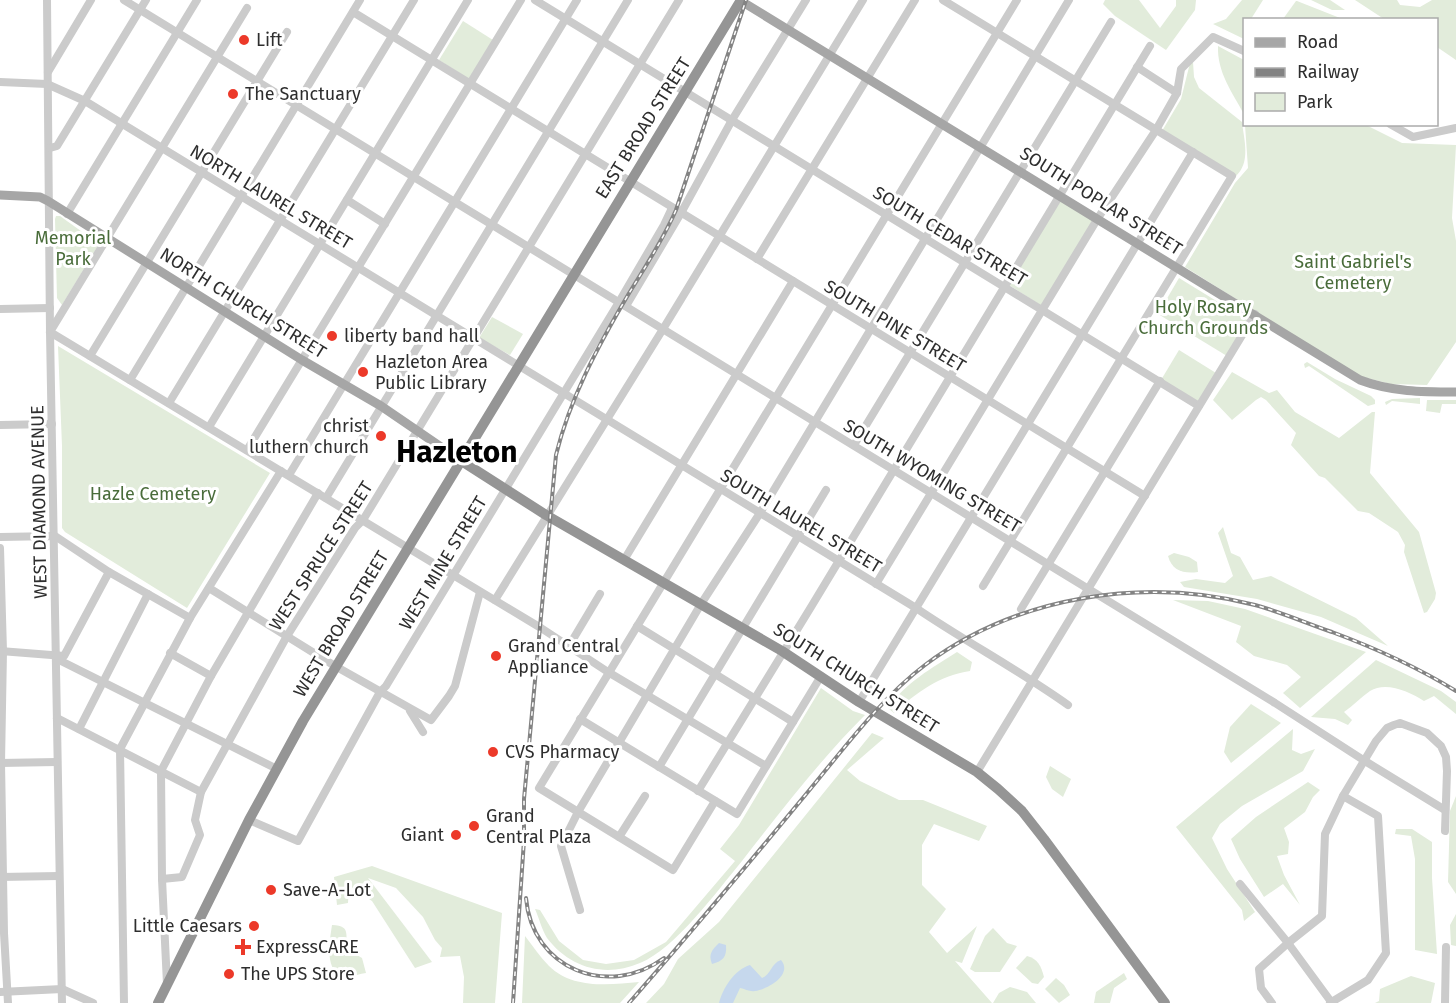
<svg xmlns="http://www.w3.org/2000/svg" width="1456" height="1003" viewBox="0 0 1456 1003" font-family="'Fira Sans',sans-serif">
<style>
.green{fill:#e2ecdb}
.water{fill:#c6d8ed}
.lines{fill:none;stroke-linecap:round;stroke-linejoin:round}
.minor{stroke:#cbcbcb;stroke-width:8}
.major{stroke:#a6a6a6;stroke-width:9}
.highway{stroke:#959595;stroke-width:10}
.rail-casing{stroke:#838383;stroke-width:4}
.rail{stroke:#fff;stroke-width:1.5;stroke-dasharray:4.5;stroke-linecap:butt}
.poi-dot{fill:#ec3929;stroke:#fff;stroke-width:2}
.labels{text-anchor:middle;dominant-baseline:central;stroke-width:6;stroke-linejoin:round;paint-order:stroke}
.poi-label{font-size:18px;fill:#2e2e2e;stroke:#fff;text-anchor:start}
.street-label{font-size:18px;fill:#2e2e2e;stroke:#fff}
.park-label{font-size:18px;fill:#496c3a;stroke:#fff}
.town-label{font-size:30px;font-weight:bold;fill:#000;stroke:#fff}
</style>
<rect width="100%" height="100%" fill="#fff"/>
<!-- green -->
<g class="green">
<polygon points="1105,0 1139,0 1160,28 1176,6 1176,0 1196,0 1195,10 1166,50 1115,16 1103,4"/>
<polygon points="1242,0 1263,0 1251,19 1244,20 1244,39 1213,24 1226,19"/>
<polygon points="1311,0 1330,0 1345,10 1332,10"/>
<polygon points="1355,0 1397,0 1400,5 1420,7 1432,0 1456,0 1456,60 1437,47 1436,20 1384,19"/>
<polygon points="1296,1 1297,1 1340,18 1335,20 1283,19"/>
<polygon points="463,21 493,40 469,79 439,60"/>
<path d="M1218,46L1244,60V114C1232,92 1217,72 1218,46Z"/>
<path d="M1193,62L1194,77L1199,88L1242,122C1244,140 1251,162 1236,176L1162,131L1181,99L1190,63Z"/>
<polygon points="1245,125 1366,125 1402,143 1456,145 1452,218 1456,241 1456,342 1427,385 1391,384 1359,376 1185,267 1235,183 1248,168"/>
<polygon points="1060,200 1093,221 1042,306 1009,285"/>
<polygon points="56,216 60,216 99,244 62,305 57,298 55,219"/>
<polygon points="1179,278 1249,321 1227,356 1158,314"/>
<polygon points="492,317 523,334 510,355 479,338"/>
<polygon points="58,346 270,473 187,608 65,532 62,528 62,446"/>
<polygon points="1179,350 1216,373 1199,403 1161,380"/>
<polygon points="1307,362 1335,379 1371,396 1375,400 1375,404 1368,406 1309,366 1305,368 1304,364"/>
<polygon points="1232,372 1269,393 1277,390 1295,412 1339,438 1372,412 1375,412 1370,473 1419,532 1436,593 1435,599 1427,612 1424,613 1404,552 1405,545 1398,532 1369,513 1358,511 1325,478 1319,476 1291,445 1296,433 1266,400 1261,397 1256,400 1232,420 1213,400"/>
<polygon points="1420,398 1420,404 1392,401 1386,405 1385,402 1392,399"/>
<polygon points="1427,400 1456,400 1456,404 1442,404 1440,413 1426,411"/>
<polygon points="1223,527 1231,553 1240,557 1253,580 1271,576 1356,618 1388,646 1321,617 1257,599 1184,587 1180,582 1196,579 1225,583 1233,576 1218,533"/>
<path d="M1174,553L1189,557L1197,562L1198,572C1184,574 1172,571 1168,556Z"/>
<polygon points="1173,600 1208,601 1245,609 1366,652 1300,708 1283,693 1301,677 1287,665 1254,656 1236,642 1241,626"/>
<path d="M957,652L972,662L970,671C940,675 916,693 894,713L888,708C905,683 932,668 957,652Z"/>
<path d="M1376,660L1441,691L1456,702V714L1434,696L1424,701C1410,692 1386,681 1370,691C1361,697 1353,706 1344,712L1352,720L1348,725L1335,719L1311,717Z"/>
<path d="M821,688L853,711L865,715C820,760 781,811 742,861C717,891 675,949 640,963C605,978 570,968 547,938C542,930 539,918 535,909L540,910L559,941L583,960L606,964L634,960L666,942L735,861L720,849L739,825Z"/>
<polygon points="1251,704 1281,723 1231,763 1224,752 1230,727"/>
<polygon points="1293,729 1292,750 1301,754 1315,749 1303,771 1242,806 1220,824 1212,838 1227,869 1255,912 1244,921 1242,910 1176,827"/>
<polygon points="872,733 884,738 847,770 860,781 899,800 923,800 987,826 979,841 934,824 922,845 922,885 946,909 929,932 947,953 977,926 962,963 955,961 992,1003 646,1003 664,984 678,959 719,922"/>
<polygon points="1050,766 1071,779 1063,797 1052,789 1046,777"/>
<polygon points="1308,782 1320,790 1313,797 1305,812 1284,828 1289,842 1288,854 1277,856 1284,875 1300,905 1283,884 1264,897 1240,859 1231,839 1256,817"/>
<polygon points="1456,796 1456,894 1448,882 1450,811"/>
<polygon points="1396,829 1412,829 1432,842 1432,878 1437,954 1415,950 1415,859 1411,836 1395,834"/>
<polygon points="372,866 502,913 495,1003 463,1003 464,977 460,956 440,957 442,948 435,940 423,917 396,888 368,878 432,962 415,968 372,901 349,886 348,903 337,905 334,877"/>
<polygon points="1456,914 1456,946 1451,945 1450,925"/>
<path d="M332,925C354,926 342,937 350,949C352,952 359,956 362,958L366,973C359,974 352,977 346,976C323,975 330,939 332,925Z"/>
<polygon points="993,928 1007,943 1017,946 1000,972 975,972 970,969 985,936"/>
<path d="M525,936C533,946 540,957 549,966C572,989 609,985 639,982L620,1003H522Z"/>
<path d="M1027,956C1038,959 1041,966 1044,977L1038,984L1032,983L1016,968Z"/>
<polygon points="1124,973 1127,979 1114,988 1110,1003 1094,1003 1096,992"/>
<polygon points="1411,976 1435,983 1431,1003 1375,1003 1379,1001 1380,989"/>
<polygon points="1056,978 1064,985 1070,995 1059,1003 1045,989"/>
<polygon points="1010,987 1027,992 1036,1003 993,1003 999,993"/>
</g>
<!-- water -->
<g class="water">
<path d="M719,943L726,945C727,957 723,961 712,964C708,954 712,950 719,943Z"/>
<path d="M781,960C793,974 769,989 755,991C750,992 745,989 740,988L733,1003H719C723,988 734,970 750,965L762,978C771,975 771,963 781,960Z"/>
</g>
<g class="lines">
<!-- minor -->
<g class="minor">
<polyline points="47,0 50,332 62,1003"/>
<polyline points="124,0 1275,703 1365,761 1445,810"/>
<polyline points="535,0 1199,406"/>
<polyline points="943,0 1232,176 983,586"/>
<polyline points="247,8 50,332 541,628 608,672 766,766"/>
<polyline points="353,12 1145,496"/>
<polyline points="1137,67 1177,93"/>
<polyline points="48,72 91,0"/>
<path d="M0,82L47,84L85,101L916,608C966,642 1019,670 1068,705"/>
<polyline points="1390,124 1413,137 1456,128"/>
<polyline points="50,148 57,146 146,0"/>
<polyline points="347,200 385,224"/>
<polyline points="67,214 197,0"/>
<polyline points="757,259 915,0"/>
<polyline points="626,306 681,213 732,120 806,0"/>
<polyline points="0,309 50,308"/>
<polyline points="90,356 287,32"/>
<polyline points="130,380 360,0"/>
<polyline points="169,403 414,0"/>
<polyline points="0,425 52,424"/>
<polyline points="209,427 468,0"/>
<polyline points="854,445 1111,22"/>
<polyline points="247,450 521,0"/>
<polyline points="289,475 577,0"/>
<polyline points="326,498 628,0"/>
<polyline points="0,537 55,536 109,572 190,618"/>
<polyline points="0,548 3,651 1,763 4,933 8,1003"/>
<polyline points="624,560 793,281"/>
<polyline points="876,584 1098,218 1156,130 1177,93 1181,69 1213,37 1244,51"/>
<polyline points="209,588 335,666 431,720 449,696 455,686 480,592"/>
<polyline points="495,600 663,329 863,0"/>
<polyline points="1021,609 1160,381"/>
<polyline points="637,626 793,722"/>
<polyline points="569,646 600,594"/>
<polyline points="0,651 64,656 109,572"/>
<polyline points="170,653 211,676"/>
<polyline points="56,654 63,662 277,769"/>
<polyline points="859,702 1193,152"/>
<polyline points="410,711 423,732"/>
<polyline points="57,718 201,792"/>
<polyline points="580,719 737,814 821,676"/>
<polyline points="79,729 148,594"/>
<polyline points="0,763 57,762"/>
<polyline points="659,767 826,490"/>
<polyline points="977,772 1255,314"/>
<polyline points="698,791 811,607 1150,46"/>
<polyline points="715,801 673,870 539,788 1017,0"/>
<polyline points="249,820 298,841 380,692 386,686 619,302 664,225 672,208"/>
<polyline points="619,837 645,796"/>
<polyline points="0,877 59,876"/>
<polyline points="162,879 182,877 200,835 195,820 201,792 287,636 355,528 363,520 679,0"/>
<polyline points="1240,884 1288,943 1332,1003"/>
<polyline points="580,910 561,846 578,812 701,604 760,513 1069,0"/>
<polyline points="167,984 162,879 161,771 211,676 318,493"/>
<polyline points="0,992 62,989 93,1003"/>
<polyline points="124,1003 120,749 190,618 281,471"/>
<polyline points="1272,1003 1261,988 1259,969 1288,943 1322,916 1325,834 1343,796 1376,741 1387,728 1394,725 1400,723 1427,733 1441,746 1446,757 1447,771 1445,831"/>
<polyline points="1330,1003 1368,980 1386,953 1378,816 1343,796"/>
<polyline points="1445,1003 1446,947"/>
</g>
<!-- major -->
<g class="major">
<path d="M741,1L1360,380C1392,392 1422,392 1456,392"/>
<polyline points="0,195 40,197 48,201 302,360 381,406 460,460"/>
</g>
<!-- highway -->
<g class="highway">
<polyline points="460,460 546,515 782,651 859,702 977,772 998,789 1022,811 1044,839 1165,1003"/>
<polyline points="158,1003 249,820 303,721 741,0"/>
</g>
<!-- rail casing -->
<g class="rail-casing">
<g id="rail">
<path d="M526,898C532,969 608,999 664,958"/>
<path d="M513,1003L524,840V799L556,455C570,398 598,346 628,295C645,267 663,240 676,210L746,0"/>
<path d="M629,1003C690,934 749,863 807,793C842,751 881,698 925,665C1017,596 1144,576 1255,605C1281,612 1306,623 1332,632C1375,648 1417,667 1456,691"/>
</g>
</g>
<!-- rail -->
<use href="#rail" class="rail"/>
</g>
<!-- markers -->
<g class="poi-dot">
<circle cx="244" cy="40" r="6"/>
<circle cx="233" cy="94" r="6"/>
<circle cx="332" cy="336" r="6"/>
<circle cx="363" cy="372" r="6"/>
<circle cx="381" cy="436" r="6"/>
<circle cx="496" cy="656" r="6"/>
<circle cx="493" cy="752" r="6"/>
<circle cx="474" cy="826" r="6"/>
<circle cx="456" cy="835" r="6"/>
<circle cx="271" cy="890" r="6"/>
<circle cx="254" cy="926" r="6"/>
<path d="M240 938h6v6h6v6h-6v6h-6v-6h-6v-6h6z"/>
<circle cx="229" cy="974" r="6"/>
</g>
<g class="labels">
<!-- poi labels -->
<g class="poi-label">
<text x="256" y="40">Lift</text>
<text x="245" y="94">The Sanctuary</text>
<text x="344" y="336">liberty band hall</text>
<text x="375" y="362">Hazleton Area<tspan x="375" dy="21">Public Library</tspan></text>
<text x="369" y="426" text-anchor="end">christ<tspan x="369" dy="21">luthern church</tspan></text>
<text x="508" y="646">Grand Central<tspan x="508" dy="21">Appliance</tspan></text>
<text x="505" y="752">CVS Pharmacy</text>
<text x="486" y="816">Grand<tspan x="486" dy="21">Central Plaza</tspan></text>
<text x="444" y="835" text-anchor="end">Giant</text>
<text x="283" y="890">Save-A-Lot</text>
<text x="242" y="926" text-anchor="end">Little Caesars</text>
<text x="256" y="947">ExpressCARE</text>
<text x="241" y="974">The UPS Store</text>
</g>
<!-- street labels -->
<g class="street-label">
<text transform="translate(643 128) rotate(-58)">EAST BROAD STREET</text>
<text transform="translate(271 197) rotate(31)">NORTH LAUREL STREET</text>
<text transform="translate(1101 201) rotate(32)">SOUTH POPLAR STREET</text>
<text transform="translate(950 236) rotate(31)">SOUTH CEDAR STREET</text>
<text transform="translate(243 303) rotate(32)">NORTH CHURCH STREET</text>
<text transform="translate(895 326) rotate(31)">SOUTH PINE STREET</text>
<text transform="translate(932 476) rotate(31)">SOUTH WYOMING STREET</text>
<text transform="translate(39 502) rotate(-91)">WEST DIAMOND AVENUE</text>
<text transform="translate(801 521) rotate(31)">SOUTH LAUREL STREET</text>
<text transform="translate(321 556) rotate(-57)">WEST SPRUCE STREET</text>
<text transform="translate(443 563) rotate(-59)">WEST MINE STREET</text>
<text transform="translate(341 624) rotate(-59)">WEST BROAD STREET</text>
<text transform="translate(856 678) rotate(32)">SOUTH CHURCH STREET</text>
</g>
<!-- park labels -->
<g class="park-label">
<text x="73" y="238">Memorial<tspan x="73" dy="21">Park</tspan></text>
<text x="1353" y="262">Saint Gabriel's<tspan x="1353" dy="21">Cemetery</tspan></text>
<text x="1203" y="307">Holy Rosary<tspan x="1203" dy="21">Church Grounds</tspan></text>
<text x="153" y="494">Hazle Cemetery</text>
</g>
<!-- town labels -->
<g class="town-label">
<text x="457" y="452">Hazleton</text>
</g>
</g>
<!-- legend -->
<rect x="1243" y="18" width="195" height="108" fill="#ffffff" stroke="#ababab" stroke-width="1.5"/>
<rect x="1255" y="38" width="30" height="9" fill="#a6a6a6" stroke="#ababab" stroke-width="1.5"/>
<text x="1297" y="48" font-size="18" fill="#2e2e2e">Road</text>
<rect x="1255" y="68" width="30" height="9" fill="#838383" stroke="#ababab" stroke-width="1.5"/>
<text x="1297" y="78" font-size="18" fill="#2e2e2e">Railway</text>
<rect x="1255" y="93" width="30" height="18" fill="#e2ecdb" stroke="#ababab" stroke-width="1.5"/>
<text x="1297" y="108" font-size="18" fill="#2e2e2e">Park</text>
</svg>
